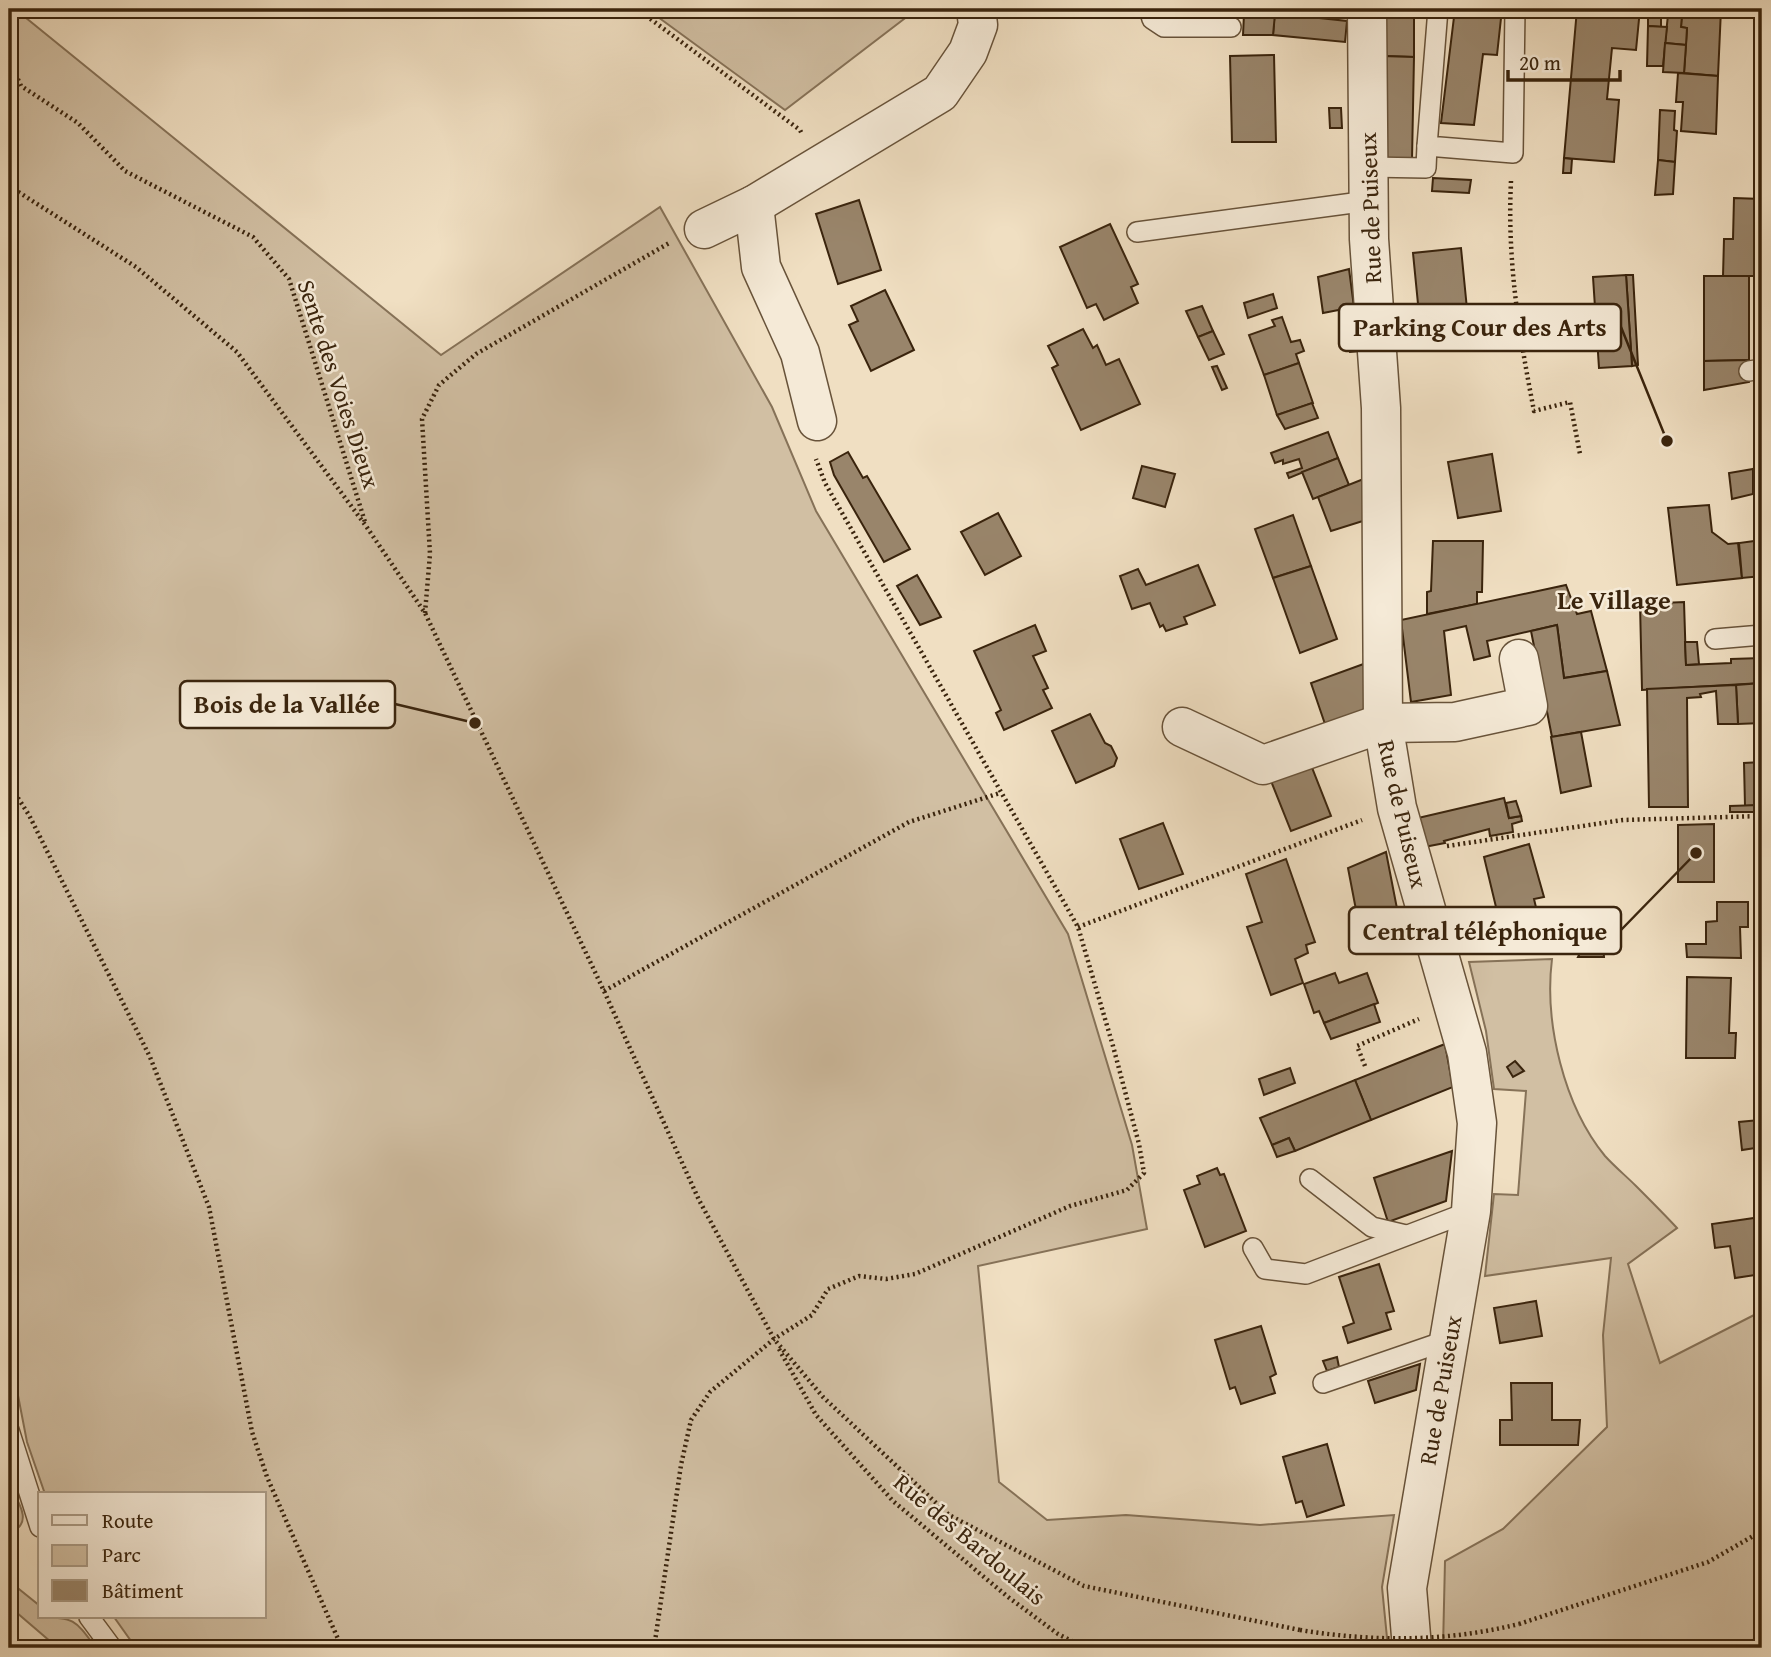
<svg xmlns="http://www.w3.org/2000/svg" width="1771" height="1657" viewBox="0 0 1771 1657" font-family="'Gentium Book Plus',serif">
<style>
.green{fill:#d1bfa3;stroke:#867258;stroke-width:2}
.building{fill:#99856b;stroke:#3a240d;stroke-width:2}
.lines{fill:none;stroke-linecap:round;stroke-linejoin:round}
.service-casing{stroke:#68533a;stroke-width:22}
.minor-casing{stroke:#68533a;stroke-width:41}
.path{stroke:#3a240d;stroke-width:4.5;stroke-dasharray:2 3.5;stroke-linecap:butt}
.service{stroke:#f5ead7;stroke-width:19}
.minor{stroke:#f5ead7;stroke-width:38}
.path-bridge{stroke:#3a240d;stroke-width:4.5;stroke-dasharray:2 3.5;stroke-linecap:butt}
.labels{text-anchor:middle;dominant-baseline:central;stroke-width:5;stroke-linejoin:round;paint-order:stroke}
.street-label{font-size:24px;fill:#3a240d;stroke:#f5ead7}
.neighbourhood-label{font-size:26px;font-weight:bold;fill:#3a240d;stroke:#f5ead7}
.leader{fill:none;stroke:#3a240d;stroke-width:2.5}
.callout-dot{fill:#3a240d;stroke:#f5ead7;stroke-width:2.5}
.callout{fill:#f5ead7;stroke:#3a240d;stroke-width:2.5}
.callout-label{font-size:26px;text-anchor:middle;font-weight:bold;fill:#3a240d}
</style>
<rect width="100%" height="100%" fill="#f0dfc2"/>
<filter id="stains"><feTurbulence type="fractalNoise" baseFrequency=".00286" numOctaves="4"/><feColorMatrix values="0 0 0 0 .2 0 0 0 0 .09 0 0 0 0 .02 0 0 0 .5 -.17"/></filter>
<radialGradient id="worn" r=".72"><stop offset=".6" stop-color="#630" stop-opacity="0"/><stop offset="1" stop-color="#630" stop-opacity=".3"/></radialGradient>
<!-- green -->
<g class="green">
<polygon points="9,9 15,9 441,355 660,207 772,407 816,511 1068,934 1132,1145 1147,1229 978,1266 999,1482 1047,1520 1126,1515 1260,1525 1394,1515 1382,1587 1388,1648 136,1648 114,1617 264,1617 264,1494 45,1494 27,1442 9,1349"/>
<polygon points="647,9 917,9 785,110"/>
<path d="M1552,959C1544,1023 1564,1106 1605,1156C1615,1167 1626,1176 1636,1186C1650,1200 1664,1214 1677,1228L1628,1264L1660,1363L1762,1311V1635L1738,1648H1443L1445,1561L1503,1529L1607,1427L1603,1335L1611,1258L1485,1276L1494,1194L1518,1195L1526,1091L1494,1089L1486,1031L1469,962Z"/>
<path d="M9,1485C18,1501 35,1524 9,1533Z"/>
<path d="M9,1581L40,1606V1617C75,1617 76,1621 96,1648H58L9,1606Z"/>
</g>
<!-- building -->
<g class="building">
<polygon points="1228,9 1244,9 1244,18 1228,17"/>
<polygon points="1275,9 1320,9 1320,18 1347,21 1345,42 1273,35"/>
<polygon points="1382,9 1414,9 1414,57 1382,56"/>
<polygon points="1455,9 1502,9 1497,55 1483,54 1474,125 1441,123"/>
<polygon points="1577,9 1640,9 1636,50 1612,48 1607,99 1619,100 1614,162 1564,158"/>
<polygon points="1682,9 1721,9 1718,76 1684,73 1687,28 1681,27"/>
<polygon points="1244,14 1275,14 1273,35 1243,35"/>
<polygon points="1668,15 1682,16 1681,27 1687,28 1686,45 1665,43"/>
<polygon points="1648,17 1661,17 1661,27 1648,26"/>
<polygon points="1648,26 1667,27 1663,66 1647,66"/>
<polygon points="1665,43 1686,45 1684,73 1663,72"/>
<polygon points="1274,55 1276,142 1232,142 1230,56"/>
<polygon points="1382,56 1414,57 1412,160 1380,158"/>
<polygon points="1678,73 1718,76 1716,134 1681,131 1683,102 1676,102"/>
<polygon points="1329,108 1341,108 1342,128 1330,128"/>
<polygon points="1660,110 1675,111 1674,130 1677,131 1675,162 1658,160"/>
<polygon points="1564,158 1572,159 1571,173 1563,173"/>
<polygon points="1658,160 1675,162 1673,194 1655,195"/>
<polygon points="1433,178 1471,180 1469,193 1432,191"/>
<polygon points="1734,198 1762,199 1762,276 1723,276 1724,239 1733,239"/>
<polygon points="859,200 881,270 838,284 816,214"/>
<polygon points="1110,224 1138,284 1131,287 1138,303 1104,320 1096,304 1087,308 1060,247"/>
<polygon points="1461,248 1467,309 1419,314 1413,253"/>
<polygon points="1349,269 1354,307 1323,313 1318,277"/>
<polygon points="1626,275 1633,275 1638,365 1632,366"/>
<polygon points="1626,275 1632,366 1599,368 1593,277"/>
<polygon points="1704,276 1749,276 1749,360 1704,361"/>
<polygon points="885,290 914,350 871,371 849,325 858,321 851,306"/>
<polygon points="1273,294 1277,308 1248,318 1244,303"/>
<polygon points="1202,306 1213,331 1198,337 1186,311"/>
<polygon points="1282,317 1291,342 1300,340 1304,351 1296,354 1299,363 1264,375 1249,335 1275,326 1272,320"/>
<polygon points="1083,329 1093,348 1097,345 1106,365 1119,359 1140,404 1081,430 1052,368 1058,365 1048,346"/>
<polygon points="1213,331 1224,354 1209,360 1198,337"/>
<polygon points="1358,339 1359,351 1350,352 1348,341"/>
<polygon points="1749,360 1749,382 1704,390 1704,361"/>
<polygon points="1299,363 1313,403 1277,415 1264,375"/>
<polygon points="1217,366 1227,388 1222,390 1212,367"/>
<polygon points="1312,403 1318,418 1285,429 1277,415"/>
<polygon points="1328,432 1338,458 1289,478 1287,473 1302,468 1299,459 1283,464 1283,460 1275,463 1271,453"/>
<polygon points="848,452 863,478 867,476 910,549 884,562 834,475 830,462"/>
<polygon points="1492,454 1501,511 1458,518 1448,462"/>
<polygon points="1338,458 1349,485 1313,499 1302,472"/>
<polygon points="1142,466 1175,474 1165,507 1133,498"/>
<polygon points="1762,468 1762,495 1754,495 1753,469"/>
<polygon points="1753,469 1753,494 1732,499 1729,473"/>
<polygon points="1366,478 1366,520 1331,531 1318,497"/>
<polygon points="1709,505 1712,532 1728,544 1738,543 1742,578 1677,585 1668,508"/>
<polygon points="998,513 1021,556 985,575 961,532"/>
<polygon points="1293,515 1311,566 1273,578 1255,529"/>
<polygon points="1762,540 1762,576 1742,578 1739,543"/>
<polygon points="1433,541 1483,541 1482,592 1477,592 1477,604 1427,614 1427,592 1431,591"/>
<polygon points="1198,565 1215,605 1184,617 1187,624 1166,631 1163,625 1160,627 1150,603 1132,609 1120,576 1138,569 1146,585"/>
<polygon points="1311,566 1337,639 1300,653 1273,578"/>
<polygon points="917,575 941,617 920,625 897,586"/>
<polygon points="1566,585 1577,614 1591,611 1607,671 1564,678 1557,625 1487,641 1490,656 1474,660 1466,626 1444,631 1451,695 1411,702 1401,620"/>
<polygon points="1684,602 1686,665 1731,663 1731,659 1762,658 1762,683 1642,690 1640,604"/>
<polygon points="1035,625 1046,651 1033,656 1048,688 1043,690 1052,708 1004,730 996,713 1001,710 974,651"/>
<polygon points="1557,625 1564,678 1607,671 1620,725 1552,737 1531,631"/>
<polygon points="1685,642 1697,642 1699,664 1686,665"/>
<polygon points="1369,662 1367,710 1326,727 1311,683"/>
<polygon points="1762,683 1762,723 1738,724 1736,685"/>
<polygon points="1736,685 1738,724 1718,724 1716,691 1700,694 1701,697 1687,698 1688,807 1649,807 1647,689"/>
<polygon points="1090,714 1105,743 1111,746 1117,758 1114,766 1076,783 1052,731"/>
<polygon points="1581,732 1591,786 1561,793 1551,737"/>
<polygon points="1309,760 1331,816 1291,831 1269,776"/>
<polygon points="1762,762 1762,805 1745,806 1744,763"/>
<polygon points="1504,798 1509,818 1521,816 1522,821 1512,824 1513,832 1490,836 1489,829 1444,841 1445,843 1424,847 1418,818"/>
<polygon points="1516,801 1521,816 1509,818 1506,803"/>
<polygon points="1759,805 1759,812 1730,812 1730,806"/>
<polygon points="1163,823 1183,874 1139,889 1120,839"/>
<polygon points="1714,824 1714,882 1678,882 1678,825"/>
<polygon points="1529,844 1544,897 1534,899 1540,924 1489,937 1483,911 1496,907 1484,857"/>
<polygon points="1386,852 1400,924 1361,936 1348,868"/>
<polygon points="1286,859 1315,942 1306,945 1308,953 1295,959 1303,983 1271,995 1247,927 1262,922 1246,874"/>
<polygon points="1717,902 1748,902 1748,927 1740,927 1741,958 1687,957 1686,944 1706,944 1706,922 1717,921"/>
<polygon points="1584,945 1603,945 1604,957 1578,957"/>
<polygon points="1335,973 1339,983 1367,973 1378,1003 1324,1023 1319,1011 1314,1013 1304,984"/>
<polygon points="1687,977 1731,978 1729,1033 1736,1033 1735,1058 1686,1058"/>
<polygon points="1374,1004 1380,1022 1331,1039 1324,1023"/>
<polygon points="1445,1044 1453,1087 1371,1120 1355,1080"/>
<polygon points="1515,1061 1524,1071 1513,1077 1507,1067"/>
<polygon points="1290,1068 1295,1083 1264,1095 1259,1079"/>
<polygon points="1355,1080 1371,1120 1295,1151 1289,1138 1272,1145 1260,1118"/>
<polygon points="1759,1120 1762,1147 1742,1150 1739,1122"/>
<polygon points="1289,1138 1295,1151 1277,1157 1272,1145"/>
<polygon points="1452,1151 1446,1201 1388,1222 1374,1178"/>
<polygon points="1217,1168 1220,1175 1224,1174 1246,1231 1205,1247 1184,1190 1200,1184 1197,1176"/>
<polygon points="1761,1217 1762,1274 1735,1278 1730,1246 1715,1248 1712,1224"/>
<polygon points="1379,1264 1394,1311 1386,1313 1391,1329 1348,1343 1343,1327 1354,1323 1339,1277"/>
<polygon points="1536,1301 1542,1336 1500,1343 1494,1308"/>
<polygon points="1261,1326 1276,1374 1270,1377 1275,1393 1241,1404 1235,1387 1230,1389 1215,1340"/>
<polygon points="1337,1357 1339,1367 1327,1371 1323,1361"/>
<polygon points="1420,1364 1416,1390 1375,1403 1368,1381"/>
<polygon points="1511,1383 1552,1383 1552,1420 1580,1420 1578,1445 1500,1445 1500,1420 1512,1420"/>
<polygon points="1327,1444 1344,1505 1307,1517 1302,1501 1296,1503 1283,1457"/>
</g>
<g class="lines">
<!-- service casing -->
<g class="service-casing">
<g id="service">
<polyline points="1149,9 1152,19 1164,27 1231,27"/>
<polyline points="1438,9 1427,146 1513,153 1515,9"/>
<polyline points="1368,167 1426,168 1427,146"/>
<polyline points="1137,232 1368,201"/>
<polyline points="1749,371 1762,369"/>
<polyline points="1715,639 1762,635"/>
<polyline points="1310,1179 1372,1227 1406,1235"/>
<polyline points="1253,1248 1265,1269 1306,1274 1471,1211"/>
<polyline points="1323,1383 1448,1340"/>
<polyline points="9,1430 40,1527"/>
<polyline points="89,1617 112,1648"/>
</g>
</g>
<!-- minor casing -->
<g class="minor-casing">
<g id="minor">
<polyline points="1367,9 1369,239 1381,408 1383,723 1397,808 1467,1053 1477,1123 1471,1211 1407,1588 1412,1648"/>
<polyline points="754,205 761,267 800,353 817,421"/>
<polyline points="704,229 754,205 940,93 968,52 978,25 976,9"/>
<polyline points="1182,727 1263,765 1383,723 1455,722 1528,706 1519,659"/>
</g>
</g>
<!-- path -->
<g class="path">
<polyline points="637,9 800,130 802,134"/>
<polyline points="9,59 21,86 78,123 125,171 253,237 289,279 365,522"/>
<path d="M1511,181C1507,260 1519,334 1534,411L1570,402L1580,454"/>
<polyline points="9,186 136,267 237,352 366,526 425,613 604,991 699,1200 774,1339 823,1397 949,1515 1084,1586 1300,1630"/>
<polyline points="425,613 430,554 422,419 439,385 476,354 671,242"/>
<polyline points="9,784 29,815 150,1057 209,1207 252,1432 267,1477 342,1648"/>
<polyline points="1447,846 1623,820 1762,816"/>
<polyline points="1078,927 1362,820"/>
<polyline points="604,991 909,822 1000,793"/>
<polyline points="1365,1066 1357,1046 1419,1019"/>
<polyline points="779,1349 816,1415 893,1501 1008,1597 1058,1634 1085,1648"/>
<polyline points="1519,1624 1708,1562 1762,1531"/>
<polyline points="654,1648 681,1465 691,1420 710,1392 774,1339 812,1315 828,1289 859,1276 886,1279 915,1274 1070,1206 1127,1190 1144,1173 1139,1144 1113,1046 1078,927 825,483 816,459"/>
</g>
<!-- service -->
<use href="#service" class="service"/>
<!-- minor -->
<use href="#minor" class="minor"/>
<!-- path-bridge -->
<path class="path-bridge" d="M1300,1630C1374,1642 1446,1642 1519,1624"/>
</g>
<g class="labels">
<!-- street labels -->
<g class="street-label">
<text transform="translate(1370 208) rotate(-92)">Rue de Puiseux</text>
<text transform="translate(339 384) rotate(72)">Sente des Voies Dieux</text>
<text transform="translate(1403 814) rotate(77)">Rue de Puiseux</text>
<text transform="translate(1440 1390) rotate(-80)">Rue de Puiseux</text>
<text transform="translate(970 1539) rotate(40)">Rue des Bardoulais</text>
</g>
<!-- neighbourhood labels -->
<g class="neighbourhood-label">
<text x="1614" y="599">Le Village</text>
</g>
</g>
<!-- callouts -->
<path class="leader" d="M1667 441L1621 327M475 723L395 704M1696 853L1621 930"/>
<g class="callout-dot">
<circle cx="1667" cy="441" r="7"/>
<circle cx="475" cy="723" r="7"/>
<circle cx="1696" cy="853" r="7"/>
</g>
<g class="callout">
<rect x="1339" y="304" width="282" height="47" rx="7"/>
<rect x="180" y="681" width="215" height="47" rx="7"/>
<rect x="1349" y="907" width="272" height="47" rx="7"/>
</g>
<g class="callout-label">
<text x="1480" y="336">Parking Cour des Arts</text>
<text x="287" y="713">Bois de la Vallée</text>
<text x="1485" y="940">Central téléphonique</text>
</g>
<!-- margin -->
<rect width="1771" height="1657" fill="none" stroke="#f0dfc2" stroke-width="35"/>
<rect x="10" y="10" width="1750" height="1636" fill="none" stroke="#3a240d" stroke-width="3.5"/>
<rect x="18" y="18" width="1736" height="1622" fill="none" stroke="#3a240d" stroke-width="2"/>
<!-- legend -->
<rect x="38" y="1492" width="228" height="126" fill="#f5ead7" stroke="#aa9b86" stroke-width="2"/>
<rect x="52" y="1515" width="35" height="10" fill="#f5ead7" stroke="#aa9b86" stroke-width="2"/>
<text x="102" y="1528" font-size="21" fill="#3a240d">Route</text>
<rect x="52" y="1545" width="35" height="21" fill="#d1bfa3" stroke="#aa9b86" stroke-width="2"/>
<text x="102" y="1562" font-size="21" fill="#3a240d">Parc</text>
<rect x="52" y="1580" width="35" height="21" fill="#99856b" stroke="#aa9b86" stroke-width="2"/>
<text x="102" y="1598" font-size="21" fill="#3a240d">Bâtiment</text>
<!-- scale -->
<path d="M1508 70v10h112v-10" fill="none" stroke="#3a240d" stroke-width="3.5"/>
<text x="1519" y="70" font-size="21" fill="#3a240d" stroke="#f5ead7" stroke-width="5" paint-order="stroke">20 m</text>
<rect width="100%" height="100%" filter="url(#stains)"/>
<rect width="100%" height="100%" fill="url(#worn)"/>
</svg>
